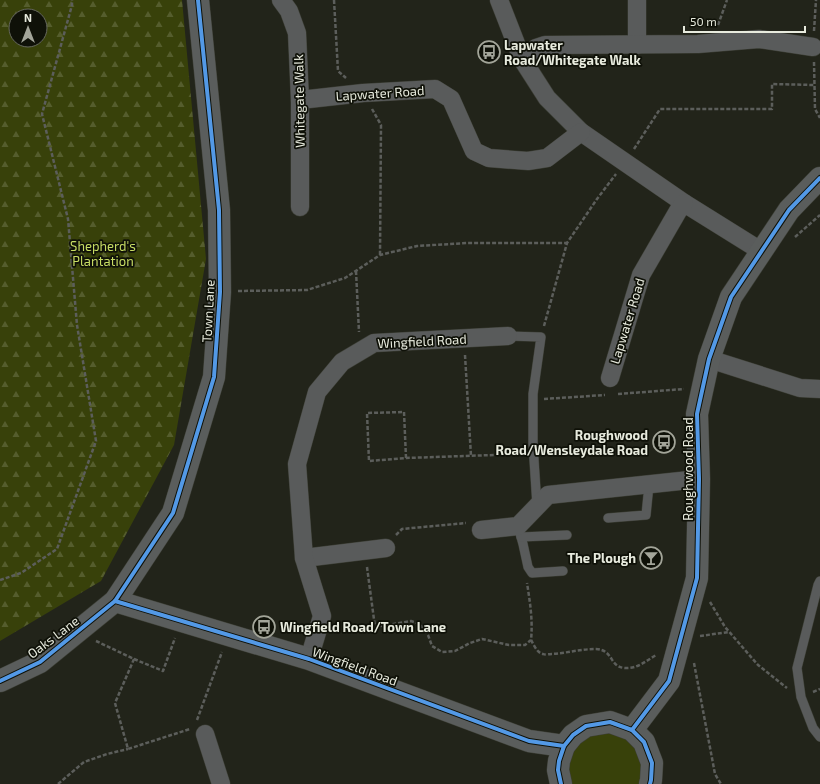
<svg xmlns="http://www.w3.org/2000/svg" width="820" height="784" viewBox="0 0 820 784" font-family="'Exo 2',sans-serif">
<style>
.grass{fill:#38410a}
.forest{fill:url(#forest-firs);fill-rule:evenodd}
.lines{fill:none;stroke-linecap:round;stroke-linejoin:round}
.lane-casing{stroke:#3d3f36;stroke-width:10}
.street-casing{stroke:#3d3f36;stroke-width:19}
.secondary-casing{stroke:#3d3f36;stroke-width:23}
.path{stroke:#5c5e5b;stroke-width:2.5;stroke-dasharray:4 2;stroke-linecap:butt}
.lane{stroke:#595b5b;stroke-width:9}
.street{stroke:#595b5b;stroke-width:18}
.secondary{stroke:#5a5d5c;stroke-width:22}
.cycleway-casing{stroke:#0f1108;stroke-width:6}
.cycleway{stroke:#5399e6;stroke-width:4}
.labels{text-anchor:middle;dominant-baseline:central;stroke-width:3.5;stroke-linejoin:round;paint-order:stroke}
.poi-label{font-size:13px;font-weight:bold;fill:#e8ebde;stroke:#0f1108;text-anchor:start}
.street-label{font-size:13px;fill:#e8ebde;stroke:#0f1108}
.park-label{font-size:13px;fill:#c8dd64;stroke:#0f1108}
</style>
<defs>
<pattern id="forest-firs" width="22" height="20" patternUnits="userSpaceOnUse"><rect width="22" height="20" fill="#38410a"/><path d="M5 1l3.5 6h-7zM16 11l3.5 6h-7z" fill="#555d2d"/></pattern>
</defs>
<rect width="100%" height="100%" fill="#22241a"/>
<!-- grass -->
<polygon class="grass" points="593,732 621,734 635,746 642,763 640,782 639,784 570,784 567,771 573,748"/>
<!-- forest -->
<path class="forest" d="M0,0H182L206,259L174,445L101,581L0,641ZM16,16H40V40H16Z"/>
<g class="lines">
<!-- lane casing -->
<g class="lane-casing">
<g id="lane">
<polyline points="508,336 541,337 533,394 533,444 537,506"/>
<polyline points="608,518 646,515 649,485"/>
<polyline points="518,526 523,544 528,567 532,573 563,571"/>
<polyline points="521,537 567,535"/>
<polyline points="820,581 818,585 797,668 801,697 813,728 820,737"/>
</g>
</g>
<!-- street casing -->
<g class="street-casing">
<g id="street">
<polyline points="281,0 289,11 297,33 300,100 300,207"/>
<polyline points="499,0 522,59 547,98 581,132 684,203 761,251"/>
<polyline points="637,0 637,45"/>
<polyline points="522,59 536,48 545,45 698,44 759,39 813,47"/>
<polyline points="300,100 363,93 435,89 451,99 474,151 489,158 528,161 547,158 581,132"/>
<polyline points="709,359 800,388 820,389"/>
<polyline points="610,378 641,275 678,211 684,203"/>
<polyline points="481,530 518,526 548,495 699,479"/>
<polyline points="304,558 386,548"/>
<polyline points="309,659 322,616 304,558 297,464 317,392 342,362 374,343 508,336"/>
<polyline points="205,734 221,784"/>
</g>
</g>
<!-- secondary casing -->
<g class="secondary-casing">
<g id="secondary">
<polyline points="115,601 309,659 529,741 564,746"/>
<polyline points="0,681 40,662 115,601 173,513 214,377 220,292 219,210 198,0"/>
<polyline points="632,730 669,681 697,578 699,479 697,414 709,359 731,297 789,210 820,178"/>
<polyline points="561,784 558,770 559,761 564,746 573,735 586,726 610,722 632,730 644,742 652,763 651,780 650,784"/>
</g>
</g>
<!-- path -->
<g class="path">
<polyline points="334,0 338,71 346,78"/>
<polyline points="718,25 727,0"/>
<polyline points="814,31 816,0"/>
<polyline points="814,62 815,109 820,118"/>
<polyline points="372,109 381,125 380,255"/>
<polyline points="634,149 660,109 772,109 772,84 814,85"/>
<polyline points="795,237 820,215"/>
<polyline points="356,271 359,332"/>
<polyline points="238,291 307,290 345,278 380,255 417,246 468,243 567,243"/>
<polyline points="544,326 567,243 597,199 616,174"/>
<polyline points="465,355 471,456"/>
<polyline points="618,394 684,389"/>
<polyline points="544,399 605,395"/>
<polyline points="406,458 404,412 367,413 369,461 406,458 523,454"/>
<polyline points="396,535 402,529 466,523"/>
<path d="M367,567L375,627L411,621L420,624L428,635L432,646L442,652L455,651L470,643L482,639L509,645H525L531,640C533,621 530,602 527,583"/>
<polyline points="0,580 21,573 57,549 96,441 77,325 68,219 42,114 72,5 72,0"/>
<polyline points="710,602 725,627 758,665 787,688"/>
<polyline points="700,636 729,632"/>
<path d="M531,640C534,645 537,653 543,654C545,655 550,654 552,654C567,653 581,649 596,649C614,650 609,667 625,668C637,669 646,661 656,655"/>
<polyline points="96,641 134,659 115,703 128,749 190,729"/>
<polyline points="134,659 163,671 175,638"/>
<polyline points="694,663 715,774 721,784"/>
<polyline points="813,692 820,689"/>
<polyline points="197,720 222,652"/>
<polyline points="58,784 84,762 107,754 128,749"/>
</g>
<!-- lane -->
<use href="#lane" class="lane"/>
<!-- street -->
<use href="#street" class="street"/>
<!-- secondary -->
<use href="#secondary" class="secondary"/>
<!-- cycleway casing -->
<g class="cycleway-casing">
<g id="cycleway">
<polyline points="115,601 309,659 529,741 564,746"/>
<polyline points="0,681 40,662 115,601 173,513 214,377 220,292 219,210 198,0"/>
<polyline points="632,730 669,681 697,578 699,479 697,414 709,359 731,297 789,210 820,178"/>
<polyline points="561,784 558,770 559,761 564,746 573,735 586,726 610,722 632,730 644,742 652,763 651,780 650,784"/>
</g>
</g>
<!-- cycleway -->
<use href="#cycleway" class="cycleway"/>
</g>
<!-- icons -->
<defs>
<g id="bus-ring" transform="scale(1.15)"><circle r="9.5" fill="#0f1108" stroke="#a3a599" stroke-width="1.5"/><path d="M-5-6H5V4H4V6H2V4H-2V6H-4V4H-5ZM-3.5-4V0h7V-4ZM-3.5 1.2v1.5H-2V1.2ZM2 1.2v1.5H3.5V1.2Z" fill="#a3a599"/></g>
<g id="bar-ring" transform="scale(1.15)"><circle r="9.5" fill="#0f1108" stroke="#a3a599" stroke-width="1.5"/><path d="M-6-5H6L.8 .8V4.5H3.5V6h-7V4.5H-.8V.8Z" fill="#a3a599"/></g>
</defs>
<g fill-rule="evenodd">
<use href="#bus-ring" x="489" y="52"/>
<use href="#bus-ring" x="664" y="442"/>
<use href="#bar-ring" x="651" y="558"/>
<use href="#bus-ring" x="264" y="627"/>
</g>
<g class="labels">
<!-- poi labels -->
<g class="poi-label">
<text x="504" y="45">Lapwater<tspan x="504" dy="15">Road/Whitegate Walk</tspan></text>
<text x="648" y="435" text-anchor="end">Roughwood<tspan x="648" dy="15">Road/Wensleydale Road</tspan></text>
<text x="636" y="558" text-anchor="end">The Plough</text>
<text x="280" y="627">Wingfield Road/Town Lane</text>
</g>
<!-- street labels -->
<g class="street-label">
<text transform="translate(380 93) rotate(-4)">Lapwater Road</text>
<text transform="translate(299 101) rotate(-91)">Whitegate Walk</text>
<text transform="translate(208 311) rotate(-87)">Town Lane</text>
<text transform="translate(627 321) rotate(-73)">Lapwater Road</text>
<text transform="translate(422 341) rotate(-3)">Wingfield Road</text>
<text transform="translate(688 469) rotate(-90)">Roughwood Road</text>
<text transform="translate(53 637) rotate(-37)">Oaks Lane</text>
<text transform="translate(355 666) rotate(20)">Wingfield Road</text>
</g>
<!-- park labels -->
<g class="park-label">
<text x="103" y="246">Shepherd's<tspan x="103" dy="15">Plantation</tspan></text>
</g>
</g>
<!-- north arrow -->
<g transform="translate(28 28)"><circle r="19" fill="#0f1108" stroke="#66685e"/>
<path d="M0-3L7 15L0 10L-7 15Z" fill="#a3a599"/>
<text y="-6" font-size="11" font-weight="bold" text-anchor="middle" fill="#e8ebde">N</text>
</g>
<!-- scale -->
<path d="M684 26v6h121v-6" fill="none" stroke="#e8ebde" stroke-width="2"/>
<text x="690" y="26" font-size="12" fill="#e8ebde" stroke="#0f1108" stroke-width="3" paint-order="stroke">50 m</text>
</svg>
